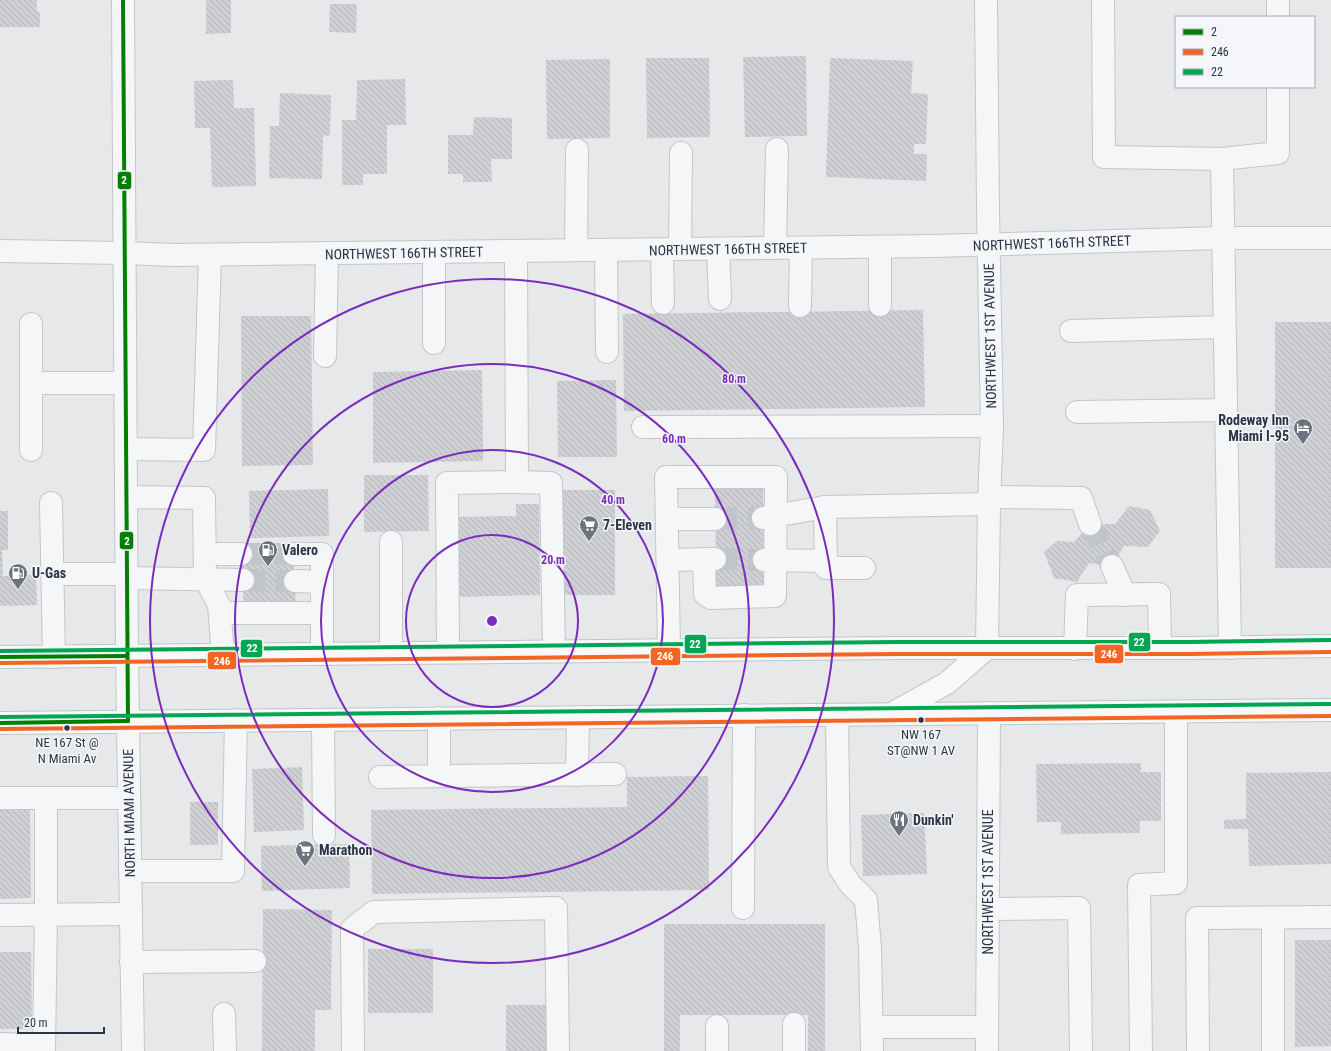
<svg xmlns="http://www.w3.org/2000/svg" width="1331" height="1051" viewBox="0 0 1331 1051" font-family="'Roboto Condensed',sans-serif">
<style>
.building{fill:url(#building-back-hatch)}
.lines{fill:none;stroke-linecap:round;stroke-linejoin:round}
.minor-tunnel{stroke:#c1c4c9;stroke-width:22;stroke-dasharray:22 11;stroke-linecap:butt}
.minor-casing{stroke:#c4c6c8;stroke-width:24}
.major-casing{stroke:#c2c5c8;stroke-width:24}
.minor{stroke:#f5f6f7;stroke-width:22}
.major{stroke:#f8f8f8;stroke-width:22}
.bus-1-casing{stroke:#f4f6f9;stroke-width:7}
.bus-2-casing{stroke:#f4f6f9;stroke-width:7}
.bus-3-casing{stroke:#f4f6f9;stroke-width:7}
.bus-1{stroke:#008000;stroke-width:4}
.bus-2{stroke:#f26522;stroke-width:4}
.bus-3{stroke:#00a651;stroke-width:4}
.ring{fill:none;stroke:#7b2cbf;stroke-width:2}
.bus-dot{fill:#2b3445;stroke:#f4f6f9;stroke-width:1.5}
.labels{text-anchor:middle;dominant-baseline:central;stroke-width:3;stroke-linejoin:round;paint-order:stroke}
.bus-label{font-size:13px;fill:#2b3445;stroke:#f4f6f9}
.street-label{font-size:14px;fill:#2b3445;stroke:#f4f6f9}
.poi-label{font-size:14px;font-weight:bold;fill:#2b3445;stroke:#f4f6f9;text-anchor:start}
.centre{fill:#7b2cbf;stroke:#f4f6f9;stroke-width:2}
.ring-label{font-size:12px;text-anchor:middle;font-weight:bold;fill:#7b2cbf;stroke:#f4f6f9;stroke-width:3;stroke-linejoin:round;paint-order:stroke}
.line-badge{stroke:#f4f6f9;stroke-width:1.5}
.badge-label{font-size:11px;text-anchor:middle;font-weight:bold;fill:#fff}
</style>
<defs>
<pattern id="building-back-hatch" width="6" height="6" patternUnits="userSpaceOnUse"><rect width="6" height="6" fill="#ced0d3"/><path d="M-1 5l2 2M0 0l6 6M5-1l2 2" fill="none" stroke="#b1b3b6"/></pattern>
</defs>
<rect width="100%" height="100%" fill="#e6e8ea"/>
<!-- building -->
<g class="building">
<polygon points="0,0 37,0 37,11 40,12 40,27 0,27"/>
<polygon points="206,0 231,0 231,33 206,34"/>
<polygon points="330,4 357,4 356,33 329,32"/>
<polygon points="806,56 807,136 745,137 743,57"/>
<polygon points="646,58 709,58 710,137 647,138"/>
<polygon points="830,58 913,61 911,93 928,94 926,144 914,144 914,154 927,154 926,181 826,177"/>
<polygon points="610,59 610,138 547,139 546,60"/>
<polygon points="405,79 406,125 387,125 387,174 363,174 363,185 342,185 342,120 356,120 357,80"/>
<polygon points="233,80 234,108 254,108 256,186 212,187 210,128 195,128 194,81"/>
<polygon points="280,93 331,95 330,136 323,135 322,179 269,178 270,126 279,126"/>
<polygon points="474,117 512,118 512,159 491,159 492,182 463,182 463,174 448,174 448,135 473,135"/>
<polygon points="923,310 925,407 624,411 623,314"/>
<polygon points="241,316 311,316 313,465 242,466"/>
<rect x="1275" y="322" width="56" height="246"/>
<polygon points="482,370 483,461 373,463 373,372"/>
<polygon points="616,380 617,457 558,457 557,381"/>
<polygon points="364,475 428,475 429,531 364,532"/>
<polygon points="763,480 764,593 716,593 715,481"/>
<polygon points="328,489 329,536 250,538 249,491"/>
<rect x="563" y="490" width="52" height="105"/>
<polygon points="516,504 539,504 540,595 453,597 452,517 516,516"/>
<polygon points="1129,506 1150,510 1160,531 1148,547 1124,546 1112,566 1089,563 1077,582 1054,578 1044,552 1057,541 1074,542 1090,524 1115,524"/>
<polygon points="0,511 8,511 8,550 2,550 3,576 36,575 37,605 0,606"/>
<polygon points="293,549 296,608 244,610 241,551"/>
<polygon points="1141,763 1141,772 1161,772 1161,821 1140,821 1140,833 1061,834 1061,822 1037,822 1036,764"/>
<polygon points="302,767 304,830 254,832 252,769"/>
<polygon points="1331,772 1331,864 1249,866 1248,829 1224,829 1224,820 1246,819 1246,773"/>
<polygon points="708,776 709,890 372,894 371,810 627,807 627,777"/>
<rect x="190" y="802" width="28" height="43"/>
<polygon points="0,810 30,810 31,898 0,899"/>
<polygon points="924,813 927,874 863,876 861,815"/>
<polygon points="349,844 350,888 262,891 261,846"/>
<polygon points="263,909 332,910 331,1010 315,1010 315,1051 262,1051"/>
<polygon points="664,924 825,924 825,1051 808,1051 808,1015 680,1015 680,1051 664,1051"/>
<polygon points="1295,940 1331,940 1331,1046 1295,1047"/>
<rect x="368" y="949" width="65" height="64"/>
<polygon points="0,952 31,952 32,1029 0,1029"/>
<rect x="506" y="1005" width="40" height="46"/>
</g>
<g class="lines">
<!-- minor-tunnel -->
<g class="minor-tunnel">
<polyline points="715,519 763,518"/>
<polyline points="1090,524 1112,566"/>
<polyline points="241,554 294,554"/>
<polyline points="715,559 764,560"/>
<polyline points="243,580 295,581"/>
</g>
<!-- minor casing -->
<g class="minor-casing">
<g id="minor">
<polyline points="123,0 127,656 133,1051"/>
<polyline points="986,0 988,209 992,426 989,504 987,648"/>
<polyline points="1103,0 1104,157 1222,159 1278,153 1278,87"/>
<polyline points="1278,0 1278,17"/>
<polyline points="1222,159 1230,648"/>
<polyline points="880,247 880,305"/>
<polyline points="775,248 777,149"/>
<polyline points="680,249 681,153"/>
<polyline points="718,249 720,299"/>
<polyline points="576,250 577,150"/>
<polyline points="606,250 607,352"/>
<polyline points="662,250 663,303"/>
<polyline points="0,251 124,253 174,255 933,246 1222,238 1331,238"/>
<polyline points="800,306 801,248"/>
<polyline points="31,324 31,450"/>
<polyline points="1071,331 1224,327"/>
<polyline points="434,343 434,252"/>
<polyline points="325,356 327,254"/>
<polyline points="31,383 125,383"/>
<polyline points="1077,412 1226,410"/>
<polyline points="643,427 992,426"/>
<polyline points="126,449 204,450 210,255"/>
<polyline points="517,482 551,483 554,651"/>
<polyline points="126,497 204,498 205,578 219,605 223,655"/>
<polyline points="990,497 1081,498 1090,524"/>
<polyline points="51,503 54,657"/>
<polyline points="825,507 826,568 864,568"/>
<polyline points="763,518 825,507 989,504"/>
<polyline points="667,519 715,519"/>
<polyline points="205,554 241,554"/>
<polyline points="294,554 322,554 322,654"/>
<polyline points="668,560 715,559"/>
<polyline points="764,560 826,561"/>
<polyline points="1112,566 1125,595"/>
<polyline points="53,574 126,574"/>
<polyline points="126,578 243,580"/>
<polyline points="295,581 322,582"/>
<polyline points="220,613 322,613"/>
<polyline points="1075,649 1077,595 1159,594 1160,648"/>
<polyline points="669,651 666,477 776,477 775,596 711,598 705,594 704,559"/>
<polyline points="448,652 447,483 517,482 516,251"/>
<polyline points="391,653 391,542"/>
<polyline points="837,715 839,867 850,884 866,900 870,948 872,1051"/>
<polyline points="439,718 439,776"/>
<polyline points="323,720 324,835"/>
<polyline points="577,775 578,717"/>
<polyline points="380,777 615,774"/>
<polyline points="0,798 129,798"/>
<polyline points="130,871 233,871 236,720"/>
<polyline points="743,908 744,715"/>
<polyline points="988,909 1079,908 1081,1051"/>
<polyline points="0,915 131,914"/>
<polyline points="1273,918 1273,1051"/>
<polyline points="131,962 255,961"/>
<polyline points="224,1014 225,1051"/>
<polyline points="794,1024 794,1051"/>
<polyline points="872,1027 987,1027"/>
<polyline points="0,1044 44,1045"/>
<polyline points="44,1051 46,914 46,798"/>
<polyline points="353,1051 352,929 374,912 556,908 558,1051"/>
<polyline points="717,1051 717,1026"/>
<polyline points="987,1051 989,713"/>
<polyline points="1141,1051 1139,885 1176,883 1176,712"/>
<polyline points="1198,1051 1197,918 1331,917"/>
</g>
</g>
<!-- major casing -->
<g class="major-casing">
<g id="major">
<polyline points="0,657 899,648 1190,648 1331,646"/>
<polyline points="893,713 947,683 987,648"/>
<polyline points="0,723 1331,710"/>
</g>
</g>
<!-- minor -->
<use href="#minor" class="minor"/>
<!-- major -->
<use href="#major" class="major"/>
<!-- bus-1 casing -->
<g class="bus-1-casing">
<g id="bus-1">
<polyline points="123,0 128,721"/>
<polyline points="0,657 127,656"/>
<polyline points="0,723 128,721"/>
</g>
</g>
<!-- bus-2 casing -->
<g class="bus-2-casing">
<g id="bus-2">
<polyline points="0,663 899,654 1190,654 1331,652"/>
<polyline points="0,729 1331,716"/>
</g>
</g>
<!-- bus-3 casing -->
<g class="bus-3-casing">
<g id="bus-3">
<polyline points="0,651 899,642 1190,642 1331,640"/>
<polyline points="0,717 1331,704"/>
</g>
</g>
<!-- bus-1 -->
<use href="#bus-1" class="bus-1"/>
<!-- bus-2 -->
<use href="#bus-2" class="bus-2"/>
<!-- bus-3 -->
<use href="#bus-3" class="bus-3"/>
</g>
<!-- distance rings -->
<g class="ring">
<circle cx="492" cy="621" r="86"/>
<circle cx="492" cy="621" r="171"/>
<circle cx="492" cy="621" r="257"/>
<circle cx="492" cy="621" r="342"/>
</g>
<!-- icons -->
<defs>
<g id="hotel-pin" transform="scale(1)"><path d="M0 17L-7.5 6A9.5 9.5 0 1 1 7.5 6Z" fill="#6c737f" stroke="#f4f6f9"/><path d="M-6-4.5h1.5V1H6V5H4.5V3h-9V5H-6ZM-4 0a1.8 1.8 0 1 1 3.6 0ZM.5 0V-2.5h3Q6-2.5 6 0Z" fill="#fff"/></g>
<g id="supermarket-pin" transform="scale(1)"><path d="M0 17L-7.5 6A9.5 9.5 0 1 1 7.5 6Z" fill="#6c737f" stroke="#f4f6f9"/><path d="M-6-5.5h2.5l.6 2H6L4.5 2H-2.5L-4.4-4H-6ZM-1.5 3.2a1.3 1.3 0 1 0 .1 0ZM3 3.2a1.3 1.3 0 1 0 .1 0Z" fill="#fff"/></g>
<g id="fuel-pin" transform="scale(1)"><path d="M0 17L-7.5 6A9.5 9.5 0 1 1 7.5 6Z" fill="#6c737f" stroke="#f4f6f9"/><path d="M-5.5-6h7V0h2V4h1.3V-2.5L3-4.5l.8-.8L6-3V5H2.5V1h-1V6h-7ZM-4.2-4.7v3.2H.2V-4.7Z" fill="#fff"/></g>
<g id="restaurant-pin" transform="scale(1)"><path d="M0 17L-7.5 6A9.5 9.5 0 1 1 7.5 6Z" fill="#6c737f" stroke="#f4f6f9"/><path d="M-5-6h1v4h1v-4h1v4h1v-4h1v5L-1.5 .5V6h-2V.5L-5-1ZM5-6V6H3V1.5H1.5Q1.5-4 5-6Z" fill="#fff"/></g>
</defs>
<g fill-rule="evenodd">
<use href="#hotel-pin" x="1303" y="428"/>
<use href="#supermarket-pin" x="589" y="525"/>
<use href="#fuel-pin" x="268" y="550"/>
<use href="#fuel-pin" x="18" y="573"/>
<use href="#restaurant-pin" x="899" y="820"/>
<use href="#supermarket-pin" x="305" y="850"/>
</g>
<!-- markers -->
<g class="bus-dot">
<circle cx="921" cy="720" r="3.5"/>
<circle cx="67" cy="728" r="3.5"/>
</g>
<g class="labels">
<!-- bus labels -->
<g class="bus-label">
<text x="921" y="734">NW 167<tspan x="921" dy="16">ST@NW 1 AV</tspan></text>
<text x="67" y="742">NE 167 St @<tspan x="67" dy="16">N Miami Av</tspan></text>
</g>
<!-- street labels -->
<g class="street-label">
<text transform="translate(1052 243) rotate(-2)">NORTHWEST 166TH STREET</text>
<text transform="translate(728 249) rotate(-1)">NORTHWEST 166TH STREET</text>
<text transform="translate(404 253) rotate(-1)">NORTHWEST 166TH STREET</text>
<text transform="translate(990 336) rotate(-91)">NORTHWEST 1ST AVENUE</text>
<text transform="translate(129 813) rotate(-91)">NORTH MIAMI AVENUE</text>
<text transform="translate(988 882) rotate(-90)">NORTHWEST 1ST AVENUE</text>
</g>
<!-- poi labels -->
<g class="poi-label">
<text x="1289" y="420" text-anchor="end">Rodeway Inn<tspan x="1289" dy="16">Miami I-95</tspan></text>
<text x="603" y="525">7-Eleven</text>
<text x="282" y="550">Valero</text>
<text x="32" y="573">U-Gas</text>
<text x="913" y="820">Dunkin'</text>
<text x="319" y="850">Marathon</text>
</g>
</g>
<circle cx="492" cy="621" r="6" class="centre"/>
<g class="ring-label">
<text x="734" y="383">80 m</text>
<text x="674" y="443">60 m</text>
<text x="613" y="504">40 m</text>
<text x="553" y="564">20 m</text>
</g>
<g class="line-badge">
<rect x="117" y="171" width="15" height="19" rx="4" fill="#008000"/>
<rect x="119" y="531" width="15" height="19" rx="4" fill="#008000"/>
<rect x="1128" y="632" width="23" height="20" rx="4" fill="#00a651"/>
<rect x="684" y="634" width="23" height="20" rx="4" fill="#00a651"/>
<rect x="240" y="639" width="23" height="19" rx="4" fill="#00a651"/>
<rect x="1094" y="644" width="30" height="20" rx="4" fill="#f26522"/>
<rect x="650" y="647" width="31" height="19" rx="4" fill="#f26522"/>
<rect x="207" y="651" width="30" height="19" rx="4" fill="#f26522"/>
</g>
<g class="badge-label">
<text x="124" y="184">2</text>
<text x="127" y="545">2</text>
<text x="1139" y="646">22</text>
<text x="695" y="648">22</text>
<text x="252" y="652">22</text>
<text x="1109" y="658">246</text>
<text x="665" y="660">246</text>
<text x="222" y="665">246</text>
</g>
<!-- legend -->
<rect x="1175" y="16" width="140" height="72" fill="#f4f6f9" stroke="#a4a8b1"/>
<rect x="1183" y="29" width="20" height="6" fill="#008000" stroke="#a4a8b1"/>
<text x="1211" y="36" font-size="12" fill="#2b3445">2</text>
<rect x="1183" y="49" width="20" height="6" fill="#f26522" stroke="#a4a8b1"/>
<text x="1211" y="56" font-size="12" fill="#2b3445">246</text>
<rect x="1183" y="69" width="20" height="6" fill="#00a651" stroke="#a4a8b1"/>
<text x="1211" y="76" font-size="12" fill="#2b3445">22</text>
<!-- scale -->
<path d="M18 1027v6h86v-6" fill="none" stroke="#2b3445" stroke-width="2"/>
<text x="24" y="1027" font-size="12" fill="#2b3445" stroke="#f4f6f9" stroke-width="3" paint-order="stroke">20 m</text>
</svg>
